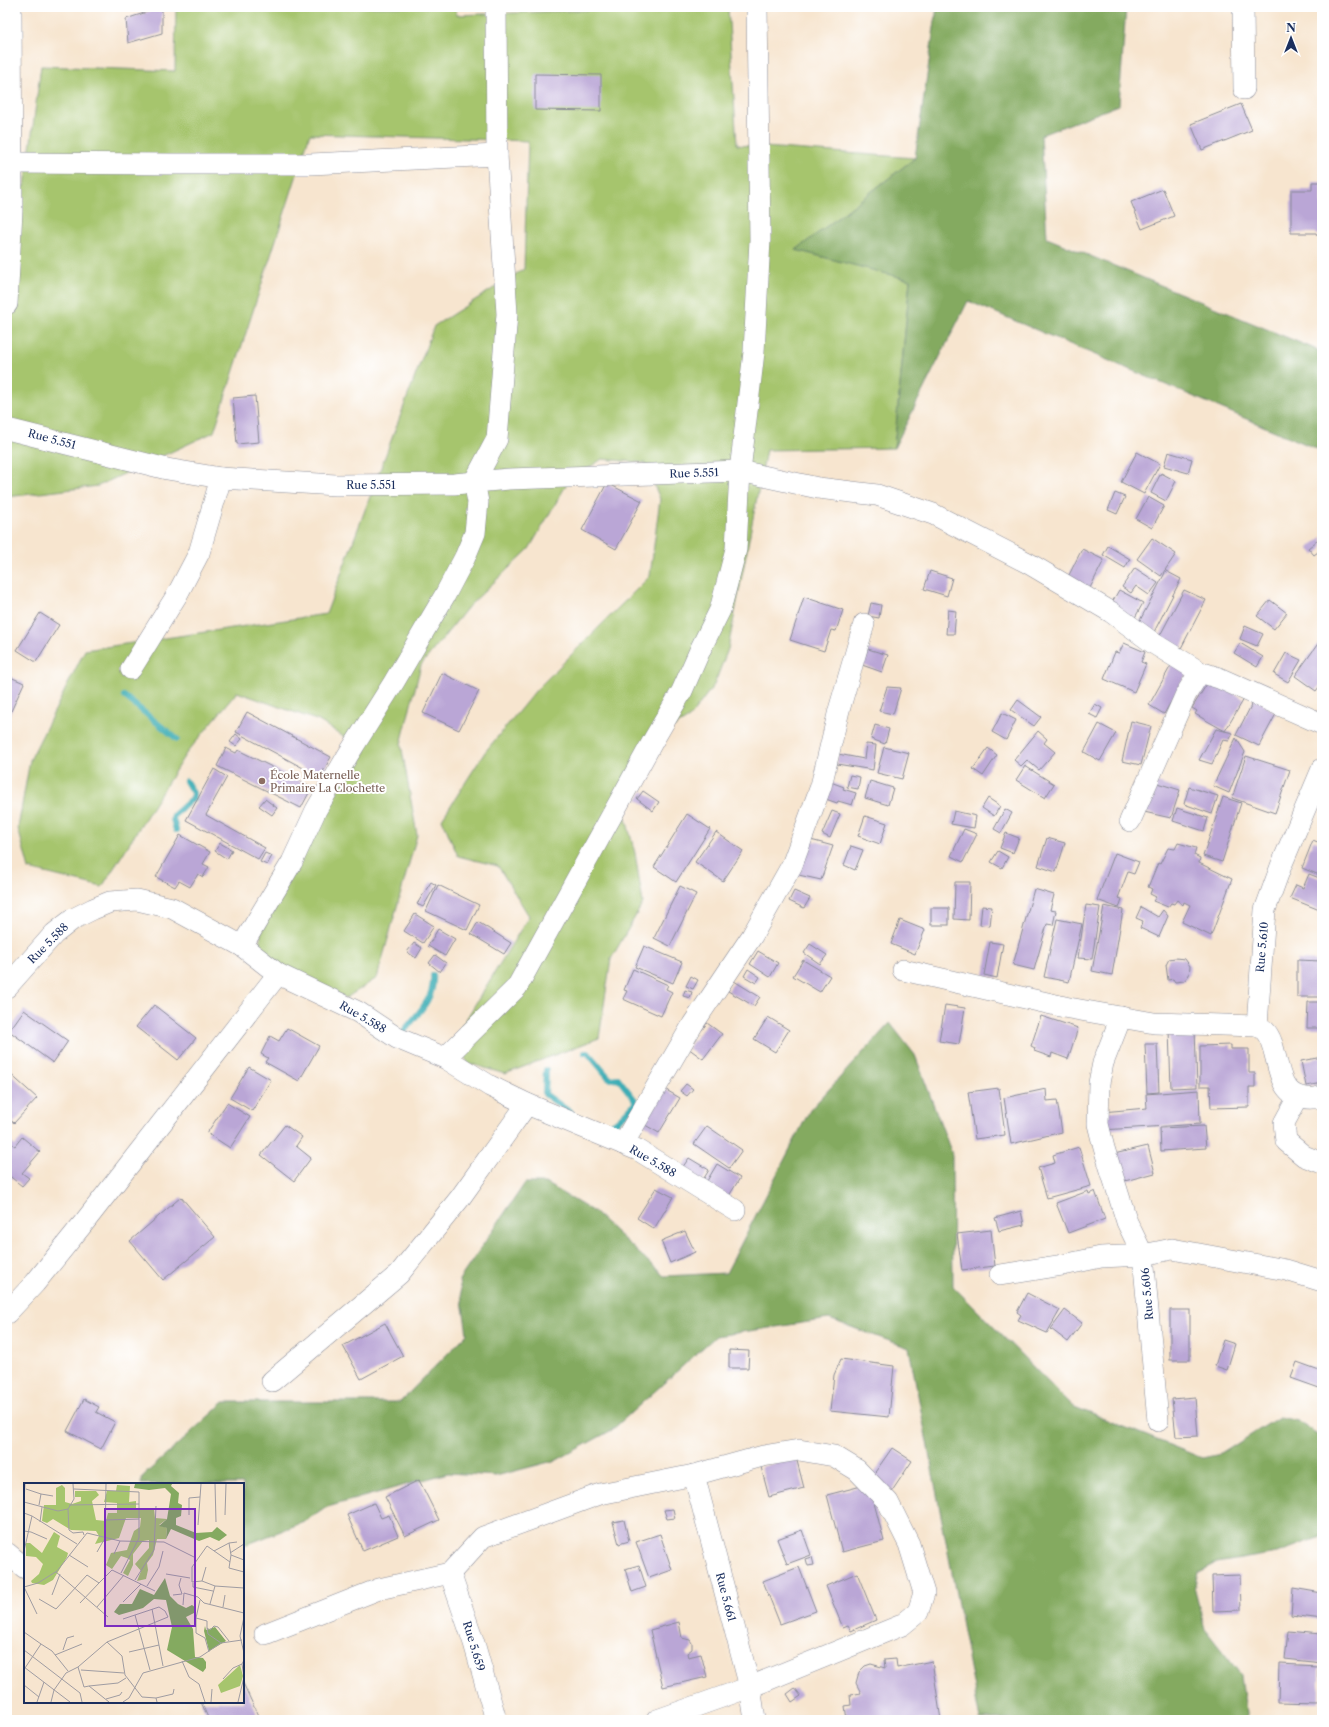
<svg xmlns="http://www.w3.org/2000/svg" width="1329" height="1727" viewBox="0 0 1329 1727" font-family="'Libre Caslon Text',serif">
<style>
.green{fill:#a6c56d;stroke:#607a66}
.forest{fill:#84aa60;stroke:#506c5f}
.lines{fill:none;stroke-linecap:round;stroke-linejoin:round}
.stream{stroke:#3cadb5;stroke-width:6}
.building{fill:#baa6d6}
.minor-casing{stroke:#898a96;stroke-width:22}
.minor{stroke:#fff;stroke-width:21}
.education-dot{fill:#8d6e63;stroke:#fff;stroke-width:1.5}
.labels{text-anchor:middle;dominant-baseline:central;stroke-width:4;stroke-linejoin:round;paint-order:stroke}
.street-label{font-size:11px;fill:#1b2f5e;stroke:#fff}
.education-label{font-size:11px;fill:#785e54;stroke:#fff;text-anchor:start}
.inset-road{fill:none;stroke:#9f9ca2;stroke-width:1}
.view{fill:#7b2cbf;fill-opacity:0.15;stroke:#7b2cbf;stroke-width:2}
.inset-edge{fill:none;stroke:#1b2f5e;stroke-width:2}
</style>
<rect width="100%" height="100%" fill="#fff"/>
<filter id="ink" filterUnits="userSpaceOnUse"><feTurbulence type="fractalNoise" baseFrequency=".025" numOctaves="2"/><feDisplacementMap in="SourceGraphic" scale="8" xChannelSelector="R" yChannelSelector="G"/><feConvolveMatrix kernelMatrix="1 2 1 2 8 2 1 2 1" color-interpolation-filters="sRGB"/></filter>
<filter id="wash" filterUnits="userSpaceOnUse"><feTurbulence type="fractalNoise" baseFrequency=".012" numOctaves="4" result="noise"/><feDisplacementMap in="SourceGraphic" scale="16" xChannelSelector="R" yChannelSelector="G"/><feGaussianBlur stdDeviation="0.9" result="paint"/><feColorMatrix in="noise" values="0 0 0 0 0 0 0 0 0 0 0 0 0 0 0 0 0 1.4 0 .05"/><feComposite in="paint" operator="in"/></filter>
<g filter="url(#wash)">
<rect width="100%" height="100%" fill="#f7e5cf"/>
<!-- green -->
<polygon class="green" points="176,7 456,7 456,15 671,7 728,7 737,145 915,158 796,250 910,279 894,448 766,450 728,649 714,685 689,718 654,739 623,807 635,853 643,903 611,959 599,1038 505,1074 468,1063 454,1039 529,916 498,866 458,856 442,819 485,752 537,689 650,576 660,499 645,463 602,459 568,482 529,549 469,606 421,665 401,744 417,835 377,978 346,998 261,955 260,910 293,853 366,751 319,721 237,692 185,755 102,887 29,869 18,828 30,760 85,650 326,614 434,326 524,269 528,141 310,134 214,432 98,486 7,497 7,184 25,186 41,66 175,71"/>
<!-- forest -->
<g class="forest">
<polygon points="937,7 1126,7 1119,105 1041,135 1047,238 1322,352 1322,451 968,301 894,448 910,280 796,250 915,158"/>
<polygon points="890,1023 915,1055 952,1154 953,1286 1072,1406 1202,1458 1221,1454 1279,1417 1298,1421 1322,1437 1322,1533 1318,1538 1277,1553 1217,1563 1199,1572 1195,1591 1205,1629 1241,1675 1247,1720 980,1720 909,1348 829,1319 716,1336 612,1430 557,1460 496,1476 448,1473 324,1508 304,1522 243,1546 243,1484 141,1484 142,1477 224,1402 400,1402 467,1334 459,1280 525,1183 545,1183 594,1212 664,1276 726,1273 810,1110"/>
</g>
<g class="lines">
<!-- stream -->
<g class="stream">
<polyline points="124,696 177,739"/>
<polyline points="176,830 173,819 174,815 193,798 193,793 186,781"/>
<path d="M402,1034C415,1015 435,1001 433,975"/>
<path d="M585,1053H588L610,1079L618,1078L635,1100V1103C626,1113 616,1125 602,1129"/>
<polyline points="546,1070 545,1094 571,1113"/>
</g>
</g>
<g id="blocks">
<!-- building -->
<g class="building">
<polygon points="162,7 162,33 128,43 126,19"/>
<polygon points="535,74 601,75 601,111 535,110"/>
<polygon points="1241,104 1252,130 1202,150 1191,124"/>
<polygon points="1312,182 1322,182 1322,235 1317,235 1316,233 1291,233 1291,190 1312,190"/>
<polygon points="1163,189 1174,216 1142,229 1131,202"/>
<polygon points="255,396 259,442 237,444 233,398"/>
<polygon points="1137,452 1160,464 1144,494 1121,482"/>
<polygon points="1168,452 1192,459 1188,473 1164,466"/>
<polygon points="1161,473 1176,481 1166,501 1151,493"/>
<polygon points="607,483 642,501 616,549 582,530"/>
<polygon points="1115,493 1125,497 1117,514 1108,510"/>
<polygon points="1148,497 1164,506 1152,528 1136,519"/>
<polygon points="1322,537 1322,549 1314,555 1308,548"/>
<polygon points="1152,538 1176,554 1161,576 1137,559"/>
<polygon points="1108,546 1130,559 1125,568 1103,555"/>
<polygon points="1082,549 1104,560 1090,588 1068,577"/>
<polygon points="1135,568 1158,583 1149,595 1136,586 1131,593 1122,587"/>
<polygon points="930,571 952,578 947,596 924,589"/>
<polygon points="1166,571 1181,579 1153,634 1137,626"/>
<polygon points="1119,590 1143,603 1132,623 1111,604"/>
<polygon points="1184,590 1206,600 1178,654 1156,643"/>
<polygon points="804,597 843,610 836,631 831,630 824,651 790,640"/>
<polygon points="1270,600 1287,613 1274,629 1257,616"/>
<polygon points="871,603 881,605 879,618 868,616"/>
<polygon points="948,610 956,611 954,634 946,634"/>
<polygon points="40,613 59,625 36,662 17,650"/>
<polygon points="1245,626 1263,634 1257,646 1240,639"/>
<polygon points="1322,638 1322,683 1316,691 1295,676"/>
<polygon points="1124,643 1145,652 1141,662 1146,664 1134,692 1104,679 1115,652 1119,653"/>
<polygon points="1240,643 1263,657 1257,667 1234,653"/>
<polygon points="868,649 888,655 882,672 862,665"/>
<polygon points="1286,653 1301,660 1288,682 1274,674"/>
<polygon points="1174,660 1190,668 1164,714 1149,705"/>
<polygon points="442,673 479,691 459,730 423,713"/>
<polygon points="8,676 24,683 7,720 7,678"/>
<polygon points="1210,679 1244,699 1225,731 1195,714 1197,711 1192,708"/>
<polygon points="887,687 901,688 893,714 879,711"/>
<polygon points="1256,696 1276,714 1259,746 1236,735"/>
<polygon points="1018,700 1041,717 1034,726 1011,710"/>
<polygon points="1095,704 1102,708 1097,718 1089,714"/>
<polygon points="247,712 331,757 320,777 236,732"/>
<polygon points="1002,713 1016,720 1006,740 992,732"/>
<polygon points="1131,721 1151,726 1141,765 1122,761"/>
<polygon points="1099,724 1116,733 1100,761 1084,752"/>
<polygon points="875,725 889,729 885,744 871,739"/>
<polygon points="1216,729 1233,733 1229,741 1223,740 1212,764 1199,760"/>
<polygon points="1038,731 1047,739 1044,743 1055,752 1039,770 1027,760 1021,766 1014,760"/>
<polygon points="236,734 242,739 236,746 230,742"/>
<polygon points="1236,738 1245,752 1229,793 1213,786"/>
<polygon points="866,744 876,745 873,770 837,764 838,754 864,759"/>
<polygon points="884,747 909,753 902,779 877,773"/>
<polygon points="226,748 236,753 238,750 312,787 301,808 217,766"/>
<polygon points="988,748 997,755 983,776 973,769"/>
<polygon points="1246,756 1290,770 1275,813 1232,798"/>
<polygon points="1025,766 1054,784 1045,798 1016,780"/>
<polygon points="214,769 227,777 206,815 265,848 258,859 186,820"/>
<polygon points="850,775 860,777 858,789 847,787"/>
<polygon points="828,781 844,787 843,789 856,793 852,805 838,801 837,803 823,798"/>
<polygon points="870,781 893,788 888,805 865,798"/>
<polygon points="1157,783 1180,790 1171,818 1144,812"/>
<polygon points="1189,787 1218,796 1212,814 1184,804"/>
<polygon points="643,791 659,802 653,811 637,799"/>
<polygon points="1223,797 1241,803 1222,862 1203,856"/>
<polygon points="988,798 1000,806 994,816 982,808"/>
<polygon points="265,799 277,808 272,815 259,806"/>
<polygon points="1177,808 1208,818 1204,831 1173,821"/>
<polygon points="1005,809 1012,813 1001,833 994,829"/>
<polygon points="832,811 840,814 830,838 822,834"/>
<polygon points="954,811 976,816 974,828 951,824"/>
<polygon points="687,814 710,829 676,882 654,867"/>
<polygon points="865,816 887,823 880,844 858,836"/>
<polygon points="964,829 977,834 963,862 951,856"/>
<polygon points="716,832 743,851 723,881 695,862"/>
<polygon points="1006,833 1019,838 1013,853 1000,848"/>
<polygon points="180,835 210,852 203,864 209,867 203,877 198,874 190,887 179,881 175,887 156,877"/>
<polygon points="1047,838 1065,843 1056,872 1038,866"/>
<polygon points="807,839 833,846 821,880 794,874"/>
<polygon points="1313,840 1322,844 1322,876 1302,868"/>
<polygon points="220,843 232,850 227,859 215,851"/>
<polygon points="1178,843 1196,848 1194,855 1200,858 1199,863 1232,879 1211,936 1182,922 1190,905 1184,902 1183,905 1177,900 1174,904 1171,903 1168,907 1153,901 1156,897 1150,894 1152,889 1148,887 1158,863 1160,864 1168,848 1175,849"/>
<polygon points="851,846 863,850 855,870 844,865"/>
<polygon points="998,851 1008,857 1002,868 991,862"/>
<polygon points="265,853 272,856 267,865 260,862"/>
<polygon points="1115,853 1139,862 1134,874 1128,872 1118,898 1122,899 1119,908 1097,900"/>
<polygon points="1309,874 1322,879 1322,911 1290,898 1296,885 1303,888"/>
<polygon points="431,882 436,885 423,907 417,904"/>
<polygon points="955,882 970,882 969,920 954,919"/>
<polygon points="438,885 479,905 467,930 426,911"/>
<polygon points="680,886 696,894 670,946 654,938"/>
<polygon points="1034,889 1054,895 1050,910 1056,911 1053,925 1047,924 1034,970 1013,965"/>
<polygon points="794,891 810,898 804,908 789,901"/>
<polygon points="1086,905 1100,907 1092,959 1078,958"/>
<polygon points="982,906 992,907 990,926 980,925"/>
<polygon points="1104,906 1123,910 1112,975 1092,971"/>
<polygon points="1141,907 1158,917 1163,910 1168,916 1159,937 1140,928 1143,921 1136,918"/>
<rect x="931" y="908" width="18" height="17"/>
<polygon points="415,914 434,926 423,943 404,931"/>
<polygon points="1057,919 1082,924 1069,982 1044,977"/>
<polygon points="900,920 925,930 915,954 891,944"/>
<polygon points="478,922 511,943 504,954 471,934"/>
<polygon points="438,929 455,939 445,956 428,946"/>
<polygon points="990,942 1003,944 997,978 984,975"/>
<polygon points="414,943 422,948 416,958 407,952"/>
<polygon points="810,944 827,955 820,964 804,953"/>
<polygon points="644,946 682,962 673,983 635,967"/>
<polygon points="758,951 778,963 770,977 750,964"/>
<polygon points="435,955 446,963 440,972 429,963"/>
<polygon points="1175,958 1185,959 1190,966 1189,975 1184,981 1175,982 1173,979 1168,980 1166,965 1169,959"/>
<polygon points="803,960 830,976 820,992 793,976"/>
<polygon points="1297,960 1322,961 1322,997 1297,997"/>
<polygon points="633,969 668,985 666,989 672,992 661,1016 623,999 627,991 624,990"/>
<polygon points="748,969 760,977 756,983 744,976"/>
<polygon points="691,976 698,980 693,989 686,986"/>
<polygon points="734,981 760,997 754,1006 728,991"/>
<polygon points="685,990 692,992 690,998 683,996"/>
<polygon points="1308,1002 1322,1002 1322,1028 1307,1028"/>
<polygon points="154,1005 196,1038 178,1060 136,1027"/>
<polygon points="945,1005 965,1008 959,1044 939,1041"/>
<polygon points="24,1010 68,1041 53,1063 9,1031"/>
<polygon points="1041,1016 1078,1028 1068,1059 1052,1053 1051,1057 1034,1051 1035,1048 1031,1046"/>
<polygon points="768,1017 789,1030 775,1052 754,1039"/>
<polygon points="707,1023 722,1034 703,1059 688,1048"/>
<polygon points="287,1028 319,1046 299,1081 265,1062 268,1058 261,1054 270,1036 279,1041"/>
<polygon points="1195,1029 1197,1087 1171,1088 1169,1030"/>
<polygon points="1145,1044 1157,1044 1159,1092 1147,1093"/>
<polygon points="1231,1045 1231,1049 1249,1049 1249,1073 1255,1073 1255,1087 1249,1087 1249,1107 1211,1108 1210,1086 1200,1086 1200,1046"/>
<polygon points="1322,1057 1322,1083 1306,1086 1301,1061"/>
<polygon points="249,1067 271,1080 252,1111 230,1098"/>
<polygon points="7,1071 37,1098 14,1123 7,1117"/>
<polygon points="686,1084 693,1089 687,1096 680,1091"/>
<polygon points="661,1087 680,1098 659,1133 640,1122"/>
<polygon points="999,1088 1005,1135 975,1139 968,1092"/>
<polygon points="1046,1089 1047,1101 1057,1100 1062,1132 1011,1144 1004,1098"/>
<polygon points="1199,1090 1200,1124 1102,1130 1102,1112 1147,1108 1146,1094"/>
<polygon points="227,1103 250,1117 230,1148 207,1133"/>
<polygon points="285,1125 302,1137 296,1146 311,1158 294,1181 261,1155"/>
<polygon points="707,1126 742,1150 729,1168 694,1144"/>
<polygon points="1204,1126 1206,1148 1161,1151 1160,1128"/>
<polygon points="22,1137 40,1152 22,1173 29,1178 22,1186 7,1174 7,1147 11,1143 15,1146"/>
<polygon points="1148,1146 1155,1173 1121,1182 1114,1154"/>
<polygon points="1079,1147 1091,1186 1047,1198 1038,1168 1055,1163 1053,1155"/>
<polygon points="689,1158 709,1170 701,1183 680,1171"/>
<polygon points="717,1164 740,1178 727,1199 704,1186"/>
<polygon points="656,1188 673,1197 654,1229 637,1218"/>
<polygon points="1088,1191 1089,1194 1095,1191 1105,1219 1068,1233 1056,1203"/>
<polygon points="181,1197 215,1237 163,1280 130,1241"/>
<polygon points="1021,1211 1024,1225 999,1231 995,1218"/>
<polygon points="991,1230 995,1266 962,1270 957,1234"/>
<polygon points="685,1231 695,1252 670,1263 661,1241"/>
<polygon points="1027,1293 1060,1310 1047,1333 1018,1320 1021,1315 1017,1312"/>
<polygon points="1065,1310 1082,1323 1068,1342 1051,1329"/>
<rect x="1170" y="1310" width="20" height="50"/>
<polygon points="385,1323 403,1356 361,1379 343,1346"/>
<polygon points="1223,1340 1235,1344 1227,1370 1215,1366"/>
<polygon points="729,1350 749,1351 748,1368 729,1368"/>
<polygon points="841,1359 894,1366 889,1417 830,1411 834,1375"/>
<polygon points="1297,1362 1322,1371 1322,1389 1291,1378"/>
<polygon points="1195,1397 1198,1436 1176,1437 1172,1399"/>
<polygon points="84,1399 99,1407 96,1412 115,1422 101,1449 67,1431"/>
<polygon points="892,1448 912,1461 892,1491 871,1478"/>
<polygon points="796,1457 804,1488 769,1497 761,1467"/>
<polygon points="419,1480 439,1520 405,1536 385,1497"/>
<polygon points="869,1484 884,1541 842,1552 827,1495"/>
<polygon points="374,1503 381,1518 389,1515 398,1536 363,1551 347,1515"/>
<polygon points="673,1509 675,1518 667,1519 664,1510"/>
<polygon points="624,1520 629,1541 619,1544 613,1522"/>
<polygon points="802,1530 811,1555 787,1564 777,1539"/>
<polygon points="660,1534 672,1570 649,1578 636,1542"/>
<polygon points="812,1557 814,1565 808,1566 806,1559"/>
<polygon points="639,1565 646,1587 632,1592 625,1569"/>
<polygon points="799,1567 816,1611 780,1624 763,1581"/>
<polygon points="857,1573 876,1620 851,1631 848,1626 843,1628 826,1586"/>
<polygon points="1240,1575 1241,1610 1213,1611 1212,1576"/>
<polygon points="1293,1588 1322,1593 1322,1619 1291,1615"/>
<polygon points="679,1622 682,1638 690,1640 692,1643 692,1649 687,1653 688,1657 701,1654 707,1677 663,1687 650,1630"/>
<polygon points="1287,1631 1322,1634 1322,1663 1284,1659"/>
<polygon points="896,1659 897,1668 932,1661 941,1720 847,1720 845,1706 851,1705 850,1695 861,1693 856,1683 859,1672 865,1666 871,1664 885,1668 884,1660"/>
<polygon points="1279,1664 1319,1666 1319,1703 1278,1702"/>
<polygon points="243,1683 260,1720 209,1720 201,1702 243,1702"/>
<polygon points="795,1688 801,1696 792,1702 787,1694"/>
</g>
</g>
</g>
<g filter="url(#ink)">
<use href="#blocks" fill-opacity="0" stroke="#898a96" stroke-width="1"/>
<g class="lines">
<!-- minor casing -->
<g class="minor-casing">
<g id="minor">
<polyline points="1243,7 1244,89"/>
<polyline points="13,163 170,164 311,164 497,155"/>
<polyline points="7,304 12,211 11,7"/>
<polyline points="7,429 167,469 221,478 336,485 454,484 509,479 740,471 818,488 877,495 933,514 1028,563 1111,612 1153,643 1200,672 1219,678 1322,724"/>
<polyline points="131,669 177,595 199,553 221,478"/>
<path d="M1322,769L1281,866L1265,910L1257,1026C1259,1027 1263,1029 1265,1031C1280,1046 1273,1091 1301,1097C1309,1099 1314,1099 1322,1096"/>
<polyline points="1130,821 1186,694 1200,672"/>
<polyline points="242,946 292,862 316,810 348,755 394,682 445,595 465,557 475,533 478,502 474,482 497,439 507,314 497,155 496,7"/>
<polyline points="903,970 1069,1008 1154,1023 1257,1026"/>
<polyline points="7,987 54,934 73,919 93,909 110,902 137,900 172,908 242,946 278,974 358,1012 397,1038 445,1058 490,1086 527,1104 638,1150 735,1210"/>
<polyline points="445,1058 517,987 654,739 682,691 701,648 720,610 736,549 740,471 754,352 760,240 757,7"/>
<polyline points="1298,1097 1284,1123 1286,1141 1304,1156 1322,1163"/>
<polyline points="623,1144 693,1024 752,936 792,865 821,786 839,710 864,624"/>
<polyline points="1000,1275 1063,1265 1101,1257 1143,1255 1127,1222 1104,1148 1098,1124 1099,1083 1103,1063 1121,1017"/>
<polyline points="7,1313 35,1283 86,1220 278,974"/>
<polyline points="272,1381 399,1274 460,1198 527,1104"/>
<polyline points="1158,1421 1143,1255 1172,1249 1286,1270 1322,1281"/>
<polyline points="694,1475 750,1687 755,1720"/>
<polyline points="7,1553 25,1568"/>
<polyline points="450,1573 474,1643 496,1720"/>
<polyline points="265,1634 379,1589 450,1573 483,1537 600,1494 694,1475 763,1456 799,1450 834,1456 857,1470 888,1502 909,1544 924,1593 918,1612 902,1625 750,1687 657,1720"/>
</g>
</g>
<!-- minor -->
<use href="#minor" class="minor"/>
</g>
</g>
<!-- markers -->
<circle class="education-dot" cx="262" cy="781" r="4"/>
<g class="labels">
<!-- street labels -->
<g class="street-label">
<text transform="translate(52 439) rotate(15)">Rue 5.551</text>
<text transform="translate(694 473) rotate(-2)">Rue 5.551</text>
<text x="371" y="485">Rue 5.551</text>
<text transform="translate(48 943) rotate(-45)">Rue 5.588</text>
<text transform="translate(1262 947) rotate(-85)">Rue 5.610</text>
<text transform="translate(363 1017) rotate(30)">Rue 5.588</text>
<text transform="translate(653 1161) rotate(30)">Rue 5.588</text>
<text transform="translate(1147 1294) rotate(-95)">Rue 5.606</text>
<text transform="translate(726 1597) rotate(75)">Rue 5.661</text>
<text transform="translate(474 1646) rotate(73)">Rue 5.659</text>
</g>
<!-- education labels -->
<g class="education-label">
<text x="270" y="775">École Maternelle<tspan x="270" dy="13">Primaire La Clochette</tspan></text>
</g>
</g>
<!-- overview -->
<g transform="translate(24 1483)">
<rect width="220" height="220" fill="#f7e5cf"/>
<path d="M38,2L41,5V19L48,21L57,18V14H51V8H72L75,12L68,18L72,37L82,38L84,30H93V20L80,19L83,8H92L93,2L106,3L105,19L112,18V27L130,26L131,35L143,36L135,42L143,45L142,56H133L129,72L123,80L124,87L122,96L113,98L117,88L111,81L125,65V57L119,58L109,71V82L104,93L99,90L106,77L103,75L97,73L88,86L82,82L87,70L103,67L110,48L116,44L117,35H102L95,55L71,61L75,53L72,48L47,47L29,36L23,40L18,38L20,22H32V5ZM30,49L36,53L33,64L44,70L43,74L29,97L20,102L8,100L7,98L15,91L19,81L12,74L2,73V60H6L18,70ZM216,182L219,193L216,203L197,210L194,202Z" fill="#a6c56d"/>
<path d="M111,1H148L147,3L155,10L154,20L158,22L157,33L152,35V42L172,50L188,49L193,44L203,52L195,58L186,54L175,58L147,46L142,56L143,45L135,43L143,36L147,11L141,5L125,7L110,5ZM141,95L146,113L154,121L162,125L168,122L172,125L170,130L162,134L169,146L171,174L179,175L182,179V185L179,189L143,167L148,144L142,117L130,116L119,125L95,132L90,129L96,121H108L116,106L130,112ZM181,143L182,147L191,144L202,158L185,168L180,148Z" fill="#84aa60"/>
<path class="inset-road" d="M1,1L0,19L34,28L44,26M49,1L50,16L44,26L45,47L49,50L59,49L60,52M191,1L192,39M2,6L17,11M50,6L115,9V55L97,90M15,22L17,11L29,13M45,22L115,21M0,30L8,33L0,68M165,32V15L176,14M201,32L202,1M8,33L53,61M82,37L115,36M16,39L18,24M174,42L177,1M0,48L7,49L23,56M190,68L205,60M73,69L81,55L82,1M206,70L220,61M90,71L96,58M45,72L64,84M207,72L205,60L213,59M220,77L207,72L205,85L220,89M206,79L183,63L168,84V99L178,98L191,103L220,105M32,89L84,134M142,91L166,95M111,97L130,67L132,23M178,98L182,84M169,100V104L189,108M123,103L135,84L139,68M0,104L14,100L33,88L63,50L96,58L140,59L172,75M0,104L13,131M28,112L36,91M149,112L158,111L155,102L157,95M15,116L32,126L63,92L75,100L88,87L131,108M99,119L117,101M56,120L75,100M186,121L191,103M159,122L160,110L174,114L180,120L220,130M73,124L100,92M199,124L201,112M128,126L139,183M111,132L126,187M220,134L216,153L220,170M172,135L176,117M183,145L184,151L197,160M0,149L17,161L1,185M83,159L98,173L101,192L118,214L132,215L133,219M17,161L28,168L44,188M0,167L56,210L58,219M39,167L43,155L50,153M105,169L135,162M185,169L181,155L172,150V135L183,138V145L186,147L190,143L194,144L205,158M31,172L58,161M158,178L165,194L175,201L181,219M0,184L46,219M54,184L83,159L144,134L141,128L135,124L99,136M57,187L100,190M199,196L209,185L218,181M0,202L15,214M65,203L94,200L102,195M132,215L149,211L150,206M82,216L96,212L98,209M13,219L20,199M27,219L30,207L42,190L54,184L60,204L65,203L85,219M99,219L105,215L119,190L176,174L197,160L218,157M187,219L188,206M214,219L220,194L218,181L220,177"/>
<path class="view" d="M81,26H171V143H81Z"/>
<rect width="220" height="220" class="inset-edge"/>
</g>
<!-- margin -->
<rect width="1329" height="1727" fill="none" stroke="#fff" stroke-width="24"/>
<!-- north arrow -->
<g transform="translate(1291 38)" stroke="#ffffff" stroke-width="3" paint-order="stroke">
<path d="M0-3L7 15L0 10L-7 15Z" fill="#1b2f5e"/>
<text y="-6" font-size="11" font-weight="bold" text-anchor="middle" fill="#1b2f5e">N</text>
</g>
</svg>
